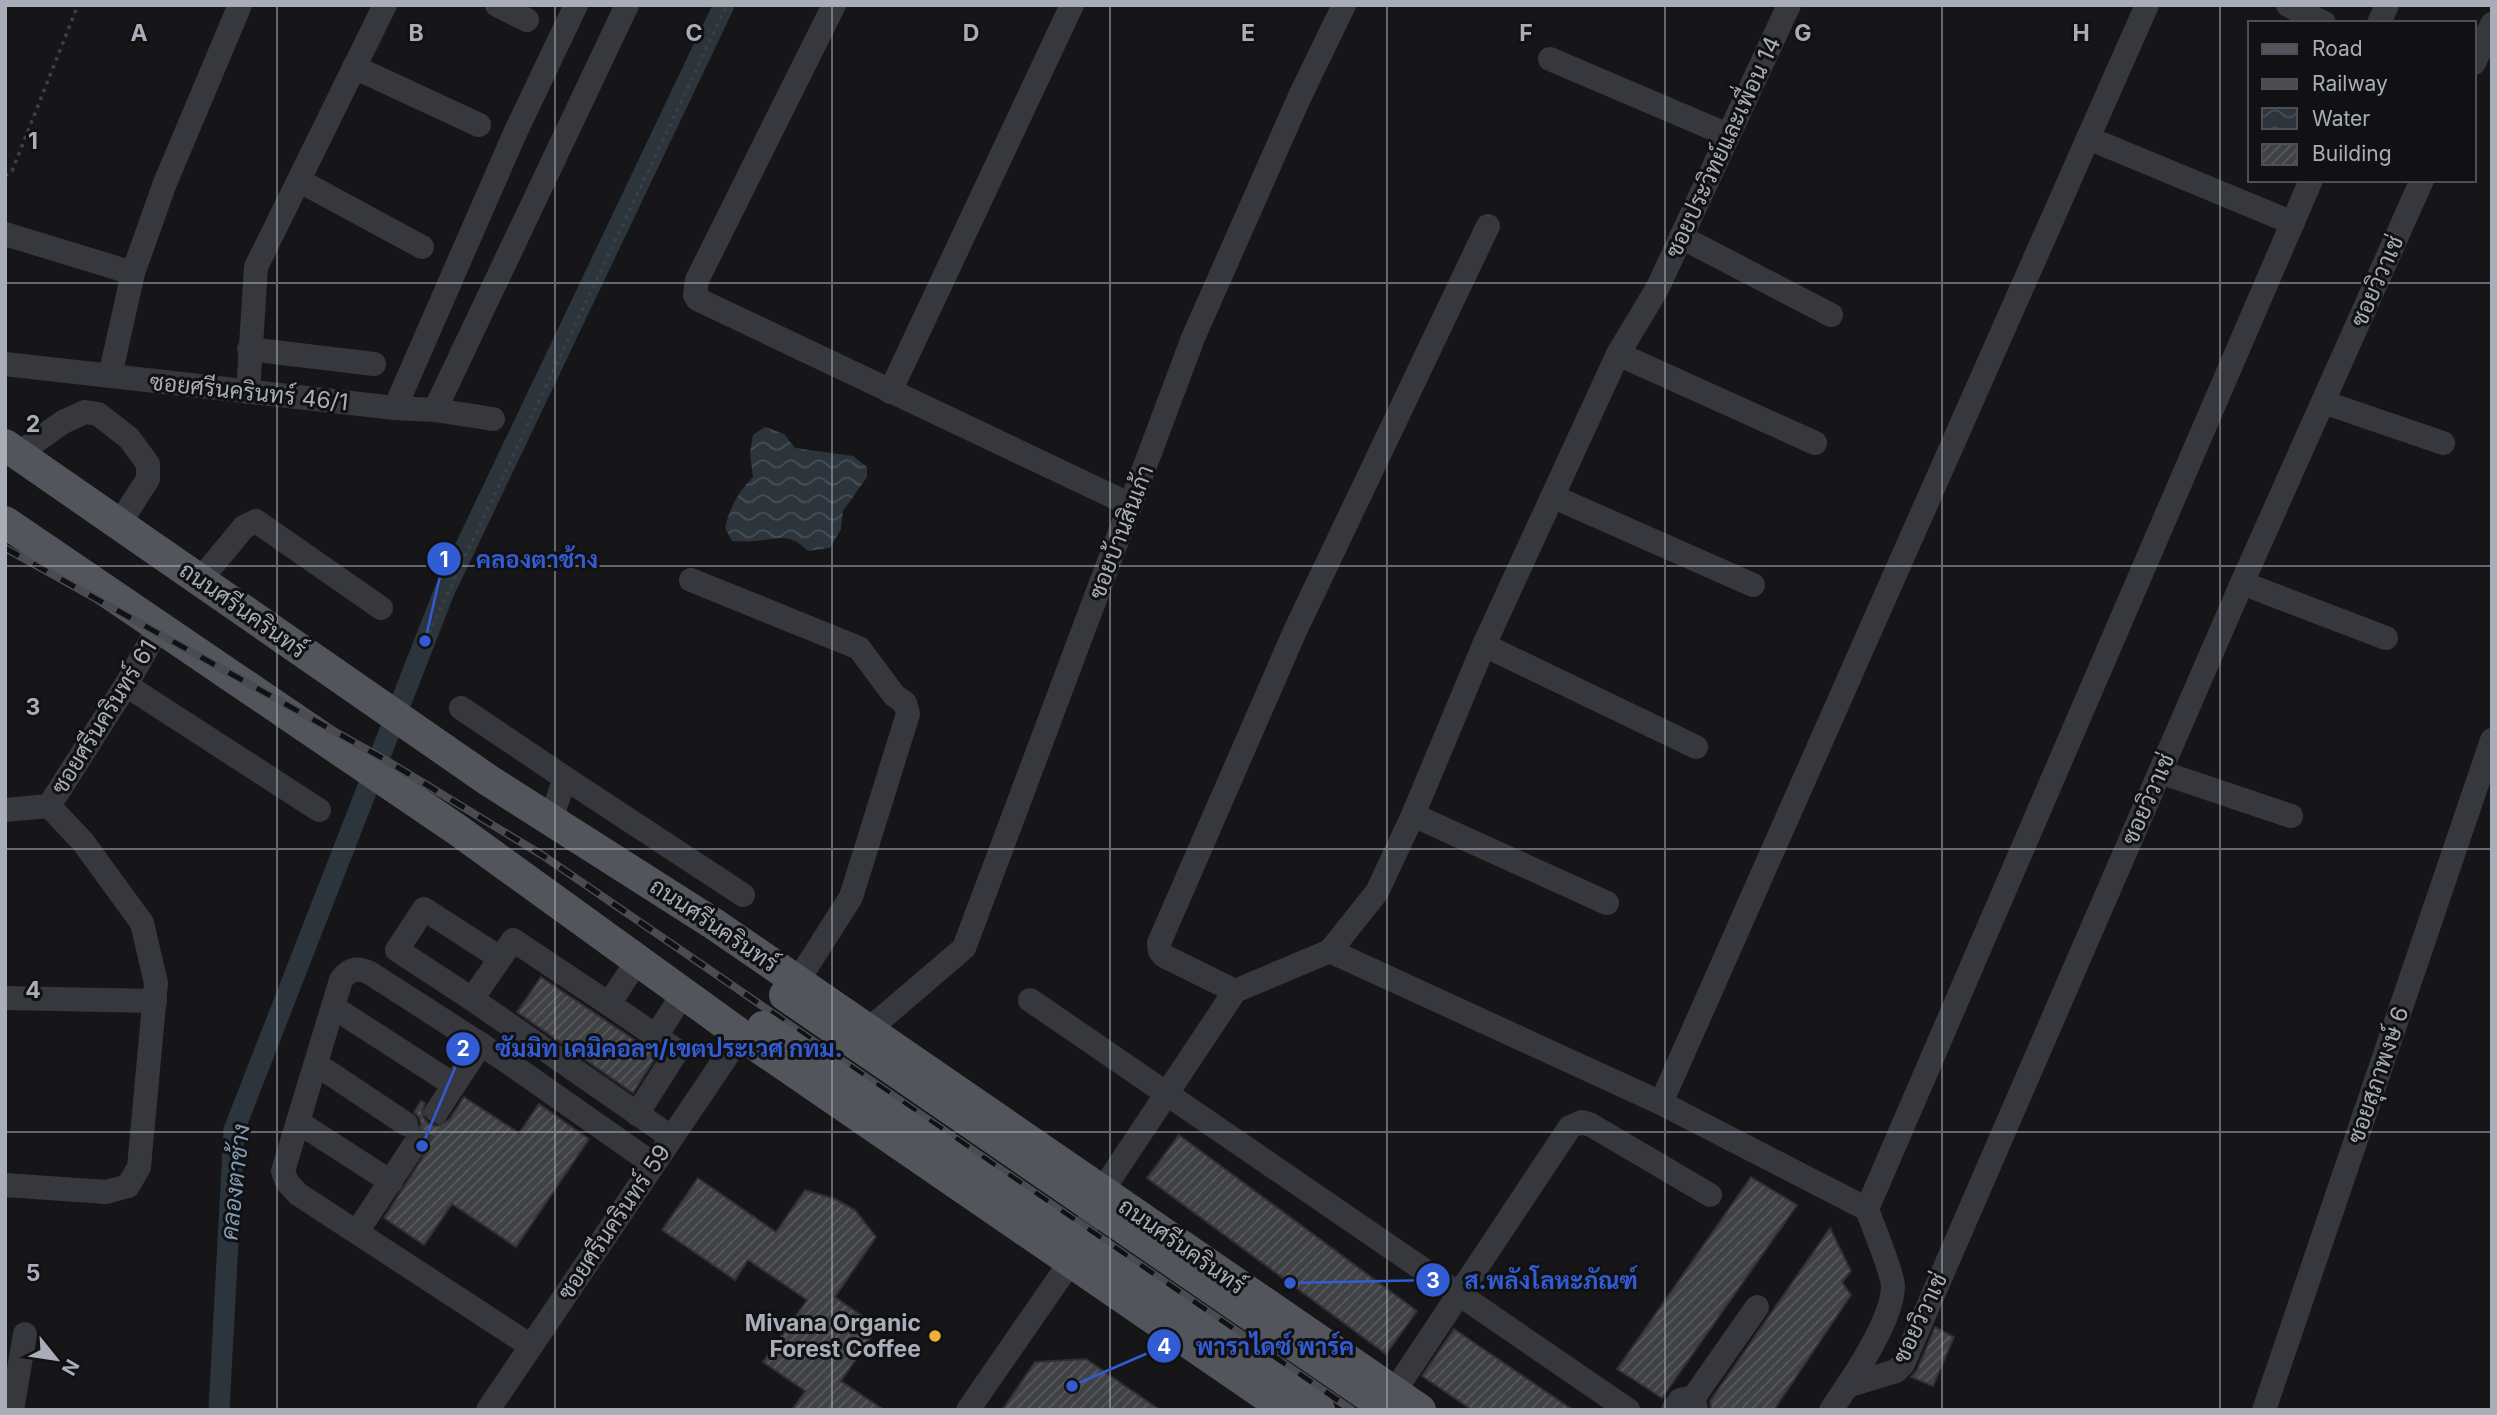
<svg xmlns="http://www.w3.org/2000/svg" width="2497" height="1415" viewBox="0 0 2497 1415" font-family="Inter,Sarabun,sans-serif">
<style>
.water{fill:url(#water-waves)}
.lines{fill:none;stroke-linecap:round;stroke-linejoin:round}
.canal{stroke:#2c353c;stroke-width:21}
.building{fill:url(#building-hatch);stroke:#303034;stroke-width:2}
.minor-tunnel{stroke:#333438;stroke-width:24;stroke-dasharray:24 12;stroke-linecap:butt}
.path{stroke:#3d3f44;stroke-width:3.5;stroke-dasharray:3.5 5;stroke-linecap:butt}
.minor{stroke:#37383d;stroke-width:24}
.major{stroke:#53555c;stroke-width:32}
.rail-casing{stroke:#4a4c52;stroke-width:8}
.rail{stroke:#111113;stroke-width:5;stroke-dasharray:16;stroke-linecap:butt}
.major-bridge{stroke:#53555c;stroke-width:32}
.grid{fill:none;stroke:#a8adb8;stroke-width:2;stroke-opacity:0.55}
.poi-dot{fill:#f2b134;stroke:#111113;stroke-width:2.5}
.labels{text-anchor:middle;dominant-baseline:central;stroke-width:6;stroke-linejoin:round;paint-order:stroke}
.street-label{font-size:23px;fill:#a8adb8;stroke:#111113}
.poi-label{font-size:23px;font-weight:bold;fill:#a8adb8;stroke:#111113;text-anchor:end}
.water-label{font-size:24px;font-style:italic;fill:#7f9bb3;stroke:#111113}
.grid-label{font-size:23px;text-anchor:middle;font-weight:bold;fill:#a8adb8;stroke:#111113;stroke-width:6;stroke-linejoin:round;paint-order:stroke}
.leader{fill:none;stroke:#325cd3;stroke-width:2.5}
.callout-dot{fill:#325cd3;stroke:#111113;stroke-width:2.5}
.mark-label{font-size:21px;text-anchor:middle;font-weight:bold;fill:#fff}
.callout-label{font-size:24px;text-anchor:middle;font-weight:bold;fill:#325cd3;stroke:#111113;stroke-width:6;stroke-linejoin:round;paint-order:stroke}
</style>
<defs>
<pattern id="water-waves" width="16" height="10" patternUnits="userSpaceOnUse" patternTransform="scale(1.75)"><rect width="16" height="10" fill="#2c353c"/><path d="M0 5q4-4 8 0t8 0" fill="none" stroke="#485056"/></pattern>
<pattern id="building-hatch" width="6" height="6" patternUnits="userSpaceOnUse" patternTransform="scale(1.75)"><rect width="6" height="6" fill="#404145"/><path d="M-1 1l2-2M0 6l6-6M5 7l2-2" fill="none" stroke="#595a5e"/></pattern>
</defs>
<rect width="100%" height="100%" fill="#161618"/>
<!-- water -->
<path class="water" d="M765,427L784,434L795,448L853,456L867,467V477L843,511L841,529L830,548L808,551C788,532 780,539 755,541C748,542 740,541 732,541L725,528C730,507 738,492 753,477L750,453L753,435Z"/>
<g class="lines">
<!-- canal -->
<polyline class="canal" points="219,1410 234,1130 444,592 724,5"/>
</g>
<!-- building -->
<g class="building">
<polygon points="541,977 657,1055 633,1093 517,1012"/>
<polygon points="464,1097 519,1133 539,1104 589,1139 516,1247 452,1204 424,1245 384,1218 426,1152 424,1143 414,1136 421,1124 419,1117 414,1112 421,1101 425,1103 422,1111 424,1118 429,1124 437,1126 449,1120"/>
<polygon points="1179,1135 1417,1311 1386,1354 1147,1178"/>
<polygon points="1751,1177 1797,1205 1662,1398 1617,1369"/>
<polygon points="698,1178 776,1232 805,1190 835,1199 855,1210 876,1237 835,1297 878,1327 841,1381 884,1410 792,1410 805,1391 763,1362 807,1300 748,1260 735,1280 662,1230"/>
<polygon points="1830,1228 1851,1271 1842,1282 1851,1295 1774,1410 1711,1410 1710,1401"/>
<polygon points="1935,1327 1954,1337 1933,1386 1911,1377 1917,1370"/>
<polygon points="1454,1329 1573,1410 1472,1410 1422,1376"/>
<polygon points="1086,1359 1160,1410 1002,1410 1035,1362"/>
</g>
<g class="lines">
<!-- minor-tunnel -->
<polyline class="minor-tunnel" points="411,1150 437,1111"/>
<!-- path -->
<g class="path">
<polyline points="5,176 12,171 78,5"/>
<polyline points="425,641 727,5"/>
</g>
<!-- minor -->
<g class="minor">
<polyline points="497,5 527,20"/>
<polyline points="834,5 697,280 695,295 697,299 1131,505"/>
<polyline points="2288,5 2324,23"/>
<polyline points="2379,23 2387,5"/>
<polyline points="1550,59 1728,135"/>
<polyline points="2474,63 2492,24"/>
<polyline points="354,67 479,125"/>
<polyline points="2088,138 2293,223"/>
<polyline points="300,181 422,247"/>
<polyline points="5,234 133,273"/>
<polyline points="1681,237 1831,315"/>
<polyline points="249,349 374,364"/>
<polyline points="1618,354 1815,443"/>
<polyline points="5,364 395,408 435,410 493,419"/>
<polyline points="110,376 133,273 165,183 240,5"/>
<polyline points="248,392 256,267 385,5"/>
<polyline points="890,392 1072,5"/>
<polyline points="2323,402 2443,443"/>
<polyline points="395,408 515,133 576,5"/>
<polyline points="435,410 627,5"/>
<polyline points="18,454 63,422 85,412 98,414 129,438 148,464 148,479 119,524"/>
<polyline points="1554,497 1753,585"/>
<polyline points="200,580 244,527 256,521 381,608"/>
<polyline points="691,580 859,648 894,695 905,703 908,714 851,897 797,982"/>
<polyline points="2242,583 2386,638"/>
<polyline points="1484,645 1696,747"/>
<polyline points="126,685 319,810"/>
<polyline points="461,708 565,778 551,819"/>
<polyline points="2160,772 2291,816"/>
<polyline points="565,778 743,895"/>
<polyline points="5,810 49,806 126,685 159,627"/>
<polyline points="1413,815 1607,903"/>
<path d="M1330,951L1661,1103L1867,1209C1873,1227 1892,1270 1893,1286C1893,1320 1851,1381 1831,1410"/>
<polyline points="637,961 609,1004 513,940 472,999 671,1137"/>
<polyline points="1235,991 1164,956 1160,951 1159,943 1295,631 1488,226"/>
<polyline points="5,998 155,1001"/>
<polyline points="472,999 397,950 424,909 500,958"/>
<polyline points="1030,1000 1628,1410"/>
<polyline points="609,1004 656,1036"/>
<polyline points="333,1007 454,1085"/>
<polyline points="867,1031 964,948 1193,338 1300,96 1344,5"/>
<polyline points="316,1064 406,1124"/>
<polyline points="1661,1103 2147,5"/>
<polyline points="437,1111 481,1044"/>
<polyline points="637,1114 677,1051 656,1036 683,994"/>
<polyline points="298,1122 391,1182"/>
<polyline points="5,1185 106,1192 128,1186 139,1167 156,983 142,923 83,842 49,806"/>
<polyline points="1867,1209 2311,180"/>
<polyline points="357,1232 411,1150"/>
<path d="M531,1346L298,1194L287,1182L283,1171L341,980C349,969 358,967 370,973L502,1058L653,1164"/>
<polyline points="1847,1386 1896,1371 1903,1364 2242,583 2422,180"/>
<polyline points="1394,1392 1570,1127 1582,1122 1591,1125 1710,1195"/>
<polyline points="12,1410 25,1334"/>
<polyline points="488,1410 741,1035"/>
<polyline points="968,1410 1071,1261 1102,1191 1235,991 1330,951 1377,892 1413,815 1484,645 1618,354 1657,289 1789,5"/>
<polyline points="1673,1410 1680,1400 1694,1397"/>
<polyline points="1696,1410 1694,1397 1757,1307"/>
<polyline points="2264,1410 2492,740"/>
</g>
<!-- major -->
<g class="major">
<polyline points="5,445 488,780 714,924 1420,1410"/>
<polyline points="5,522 459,831 741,1035 1287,1410"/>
</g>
<!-- rail casing -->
<g class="rail-casing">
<polyline id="rail" points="5,548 384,759 542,855 1352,1410"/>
</g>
<!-- rail -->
<use href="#rail" class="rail"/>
<!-- major-bridge -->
<g class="major-bridge">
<polyline points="785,995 1389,1410"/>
<polyline points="763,1027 1319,1410"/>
</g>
</g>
<!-- grid -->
<path class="grid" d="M277,5V1410M555,5V1410M832,5V1410M1110,5V1410M1387,5V1410M1665,5V1410M1942,5V1410M2220,5V1410M5,283H2492M5,566H2492M5,849H2492M5,1132H2492"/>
<!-- markers -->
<circle class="poi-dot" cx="935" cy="1336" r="7"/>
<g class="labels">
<!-- street labels -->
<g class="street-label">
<text transform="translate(1723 147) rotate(-65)">ซอยประวิทย์และเพื่อน 14</text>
<text transform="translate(2377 281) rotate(-66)">ซอยวิวาเช่</text>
<text transform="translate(249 392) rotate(6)">ซอยศรีนครินทร์ 46/1</text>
<text transform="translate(1121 532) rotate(-69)">ซอยบ้านสินเก้า</text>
<text transform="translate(243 610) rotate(35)">ถนนศรีนครินทร์</text>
<text transform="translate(104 717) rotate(-58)">ซอยศรีนครินทร์ 61</text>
<text transform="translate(2148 799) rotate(-66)">ซอยวิวาเช่</text>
<text transform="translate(714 925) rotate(34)">ถนนศรีนครินทร์</text>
<text transform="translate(2378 1075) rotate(-71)">ซอยสุภาพงษ์ 6</text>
<text transform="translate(614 1222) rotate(-56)">ซอยศรีนครินทร์ 59</text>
<text transform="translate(1182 1246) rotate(35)">ถนนศรีนครินทร์</text>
<text transform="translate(1920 1318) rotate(-65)">ซอยวิวาเช่</text>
</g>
<!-- poi labels -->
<g class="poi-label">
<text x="921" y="1323">Mivana Organic<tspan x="921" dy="26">Forest Coffee</tspan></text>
</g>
<!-- water labels -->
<g class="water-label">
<text transform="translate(235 1182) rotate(-84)">คลองตาช้าง</text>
</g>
</g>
<g class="grid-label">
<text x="139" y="41">A</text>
<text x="416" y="41">B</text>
<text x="694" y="41">C</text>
<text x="971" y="41">D</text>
<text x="1248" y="41">E</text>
<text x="1526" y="41">F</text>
<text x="1803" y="41">G</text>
<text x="2081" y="41">H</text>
<text x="33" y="149">1</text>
<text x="33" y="432">2</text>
<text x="33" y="715">3</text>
<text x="33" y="998">4</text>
<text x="33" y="1281">5</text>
</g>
<!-- callouts -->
<path class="leader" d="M425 641L444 559M422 1146L463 1049M1290 1283L1433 1280M1072 1386L1164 1346"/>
<g class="callout-dot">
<circle cx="425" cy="641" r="7"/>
<circle cx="422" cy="1146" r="7"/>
<circle cx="1290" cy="1283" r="7"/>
<circle cx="1072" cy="1386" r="7"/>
<circle cx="444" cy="559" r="18"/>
<circle cx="463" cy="1049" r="18"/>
<circle cx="1433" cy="1280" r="18"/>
<circle cx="1164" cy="1346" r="18"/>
</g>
<g class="mark-label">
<text x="444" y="567">1</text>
<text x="463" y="1056">2</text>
<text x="1433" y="1288">3</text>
<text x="1164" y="1354">4</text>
</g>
<g class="callout-label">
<text x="537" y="568">คลองตาช้าง</text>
<text x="669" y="1057">ซัมมิท เคมิคอลฯ/เขตประเวศ กทม.</text>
<text x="1551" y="1289">ส.พลังโลหะภัณฑ์</text>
<text x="1275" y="1355">พาราไดซ์ พาร์ค</text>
</g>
<!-- border -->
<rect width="2497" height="1415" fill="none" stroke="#a8adb8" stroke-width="14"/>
<!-- legend -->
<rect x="2248" y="21" width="228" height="161" fill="#111113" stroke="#4d4f55" stroke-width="2"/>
<rect x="2262" y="44" width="35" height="10" fill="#53555c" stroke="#4d4f55" stroke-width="2"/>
<text x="2312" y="56" font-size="21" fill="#a8adb8">Road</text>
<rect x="2262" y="79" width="35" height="10" fill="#4a4c52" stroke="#4d4f55" stroke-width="2"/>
<text x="2312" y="91" font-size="21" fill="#a8adb8">Railway</text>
<rect x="2262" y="108" width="35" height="21" fill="url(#water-waves)" stroke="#4d4f55" stroke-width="2"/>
<text x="2312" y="126" font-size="21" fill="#a8adb8">Water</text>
<rect x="2262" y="144" width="35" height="21" fill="url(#building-hatch)" stroke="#4d4f55" stroke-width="2"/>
<text x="2312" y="161" font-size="21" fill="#a8adb8">Building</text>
<!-- north arrow -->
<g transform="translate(56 1359) rotate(120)" stroke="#111113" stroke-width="5" paint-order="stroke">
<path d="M0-5L12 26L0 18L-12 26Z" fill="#a8adb8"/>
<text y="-10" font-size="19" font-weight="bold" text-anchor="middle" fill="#a8adb8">N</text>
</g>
</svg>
